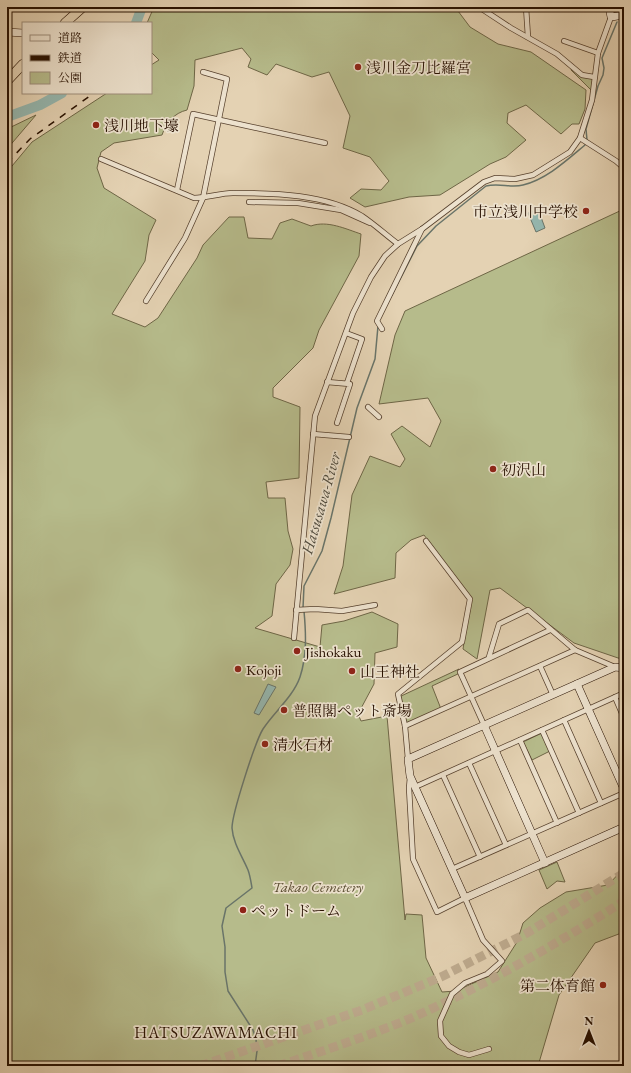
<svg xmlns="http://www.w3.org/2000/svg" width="631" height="1073" viewBox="0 0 631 1073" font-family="'EB Garamond','Noto Serif JP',serif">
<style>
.green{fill:#b6bb8b;stroke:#6e6646}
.water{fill:#95b7af;stroke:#697469}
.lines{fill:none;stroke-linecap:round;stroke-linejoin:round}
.stream{stroke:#697469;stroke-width:1.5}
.river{stroke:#95b7af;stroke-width:10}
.highway-tunnel{stroke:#beab8f;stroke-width:9;stroke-dasharray:9 4.5;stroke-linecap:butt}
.street-casing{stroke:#56402d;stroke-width:6}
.secondary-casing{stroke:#271000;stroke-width:8}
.highway-casing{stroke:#271000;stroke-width:10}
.street{stroke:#ede2ce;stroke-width:4.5}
.secondary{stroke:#ede2ce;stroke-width:7}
.highway{stroke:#e4d2b3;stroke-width:9}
.rail{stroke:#271000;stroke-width:1.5;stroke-dasharray:7 7;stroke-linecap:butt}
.poi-dot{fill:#8f2418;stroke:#ede2ce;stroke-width:1.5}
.labels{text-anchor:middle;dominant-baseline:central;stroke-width:3.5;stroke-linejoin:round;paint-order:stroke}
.poi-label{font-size:15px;fill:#271000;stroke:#ede2ce;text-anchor:start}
.park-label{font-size:15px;font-style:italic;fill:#594c31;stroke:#ede2ce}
.water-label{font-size:16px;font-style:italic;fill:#4e4a3d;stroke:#ede2ce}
.neighbourhood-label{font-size:16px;letter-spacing:1px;fill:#271000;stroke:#ede2ce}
</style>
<rect width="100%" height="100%" fill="#e4d2b3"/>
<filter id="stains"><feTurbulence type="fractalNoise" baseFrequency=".005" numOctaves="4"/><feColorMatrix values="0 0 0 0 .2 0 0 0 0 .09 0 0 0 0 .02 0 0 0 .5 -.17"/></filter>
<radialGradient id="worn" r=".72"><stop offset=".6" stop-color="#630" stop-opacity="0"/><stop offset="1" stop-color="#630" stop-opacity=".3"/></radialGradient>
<!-- green -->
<g class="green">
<path d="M154,7H455L470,27L498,44L531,52L586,90L585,109L579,124H572L561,134L526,105L508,113L507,123L526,140L506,157L490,164L440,195L409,197L365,207L350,198L361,189L381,190L389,181L370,157L343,148L350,116L329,72L312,77L276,64L267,75L248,67L251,59L242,48L195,60L194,86L187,110C174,113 166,123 162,135L114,143L101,152L97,168L104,188L156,220L149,235L145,261L112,314L145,327L158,318L197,258L203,245L229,217H244L248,238L272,239L280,223L292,219L311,226C327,220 346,229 361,234L359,256L319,330L313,348L273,388V397L300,407L299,478L266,482L268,498H285L288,531L293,549L290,565L276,584L272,616L255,628L320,647L322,625L344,621L372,612L398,624L397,647L375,653L374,684L358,714L361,721L387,716L405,920L406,914L422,915L426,958L442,992L456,991L498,972L517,942L523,923L540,908L566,892L608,885L624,868V932L595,943L559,995L538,1066H7V172L32,142L107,93H151V65L159,60L151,52V23H147Z"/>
<polygon points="573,66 582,75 594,77 593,92 571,70"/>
<polygon points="36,115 7,149 7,129"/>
<polygon points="624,209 624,660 574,643 500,588 490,590 477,659 463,649 471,598 424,535 411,540 396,553 395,578 334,594 343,566 352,495 370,456 400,467 405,459 391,434 402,426 430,447 441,421 428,398 379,404 395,335 405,311"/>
<polygon points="459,669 460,673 432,686 441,709 405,726 399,697"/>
<polygon points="542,733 550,751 532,760 523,742"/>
<polygon points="557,862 565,882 557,881 547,889 539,870"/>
</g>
<!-- water -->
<g class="water">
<polygon points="538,209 545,228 536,232 528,213"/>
<polygon points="268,684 276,687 259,715 254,713"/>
</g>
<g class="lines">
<!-- stream -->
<g class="stream">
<polyline points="614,7 615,10"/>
<path d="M392,295L417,246L436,226L486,186C499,183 511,188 523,185C547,179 567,160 585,145L587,140L586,129L598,86L603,75L604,68L602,58L617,22"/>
<polyline points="303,608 304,586 322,551 331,518 357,408 375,359 378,326"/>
<path d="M255,1066L257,1051L256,1039L253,1030L228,991L225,972V947L222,926L226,908L252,888C251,882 250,875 248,870C242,856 233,843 232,828C232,814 255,742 263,729C274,712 293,697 300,677C307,656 306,633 304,611"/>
</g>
<!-- river -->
<g class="river">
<polyline points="136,23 142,7"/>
<polyline points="7,117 40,105 62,93"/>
</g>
<!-- highway-tunnel -->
<g class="highway-tunnel">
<polyline points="200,1066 362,1010 441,977 527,933 624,873"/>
<path d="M278,1066C322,1051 366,1037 409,1019C484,986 555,945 624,901"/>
</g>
<!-- street casing -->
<g class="street-casing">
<g id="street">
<polyline points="479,7 511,28 557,54 582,75 594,77"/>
<polyline points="526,7 528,37"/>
<polyline points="564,41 598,53"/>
<polyline points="580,138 616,161 624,168"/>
<path d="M101,159L194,198C207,198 220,193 233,193C275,193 325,194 362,216C374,224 386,235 398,244"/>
<polyline points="177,190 193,114 325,143"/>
<polyline points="249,202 298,203 341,210 370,223"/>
<polyline points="146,301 185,238 203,198 227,79 203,72"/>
<polyline points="382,329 377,321 422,229"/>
<polyline points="346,333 362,339 347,383"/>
<polyline points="327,382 350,384 337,423"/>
<polyline points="368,407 379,417"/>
<polyline points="313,434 349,437"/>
<polyline points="296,610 315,609 342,611 375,605"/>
<polyline points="294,638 315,416 353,313 371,277 385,256 398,244 422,229 484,182 495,178 515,179 533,175 570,152 580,138 592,100 598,53 611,17"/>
<polyline points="489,657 499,624 528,610 575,650 615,667"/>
<polyline points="540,666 553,695"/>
<polyline points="615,697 624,718"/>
<polyline points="564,720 601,803"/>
<polyline points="484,725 460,672 550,630"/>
<polyline points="405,726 575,650"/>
<polyline points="542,730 579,813"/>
<polyline points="520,740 557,823"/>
<polyline points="408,759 405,726 398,694 462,642 470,599 426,541"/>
<polyline points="469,763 506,845"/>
<polyline points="443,775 480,857"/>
<polyline points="410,777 409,788 413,859 437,912 465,898 483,940 502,961 487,974 465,983 452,994 440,1021 441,1036 449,1046 459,1052 469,1055 489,1049"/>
<polyline points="415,787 624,693"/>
<polyline points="452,869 624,793"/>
</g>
</g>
<!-- secondary casing -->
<g class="secondary-casing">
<g id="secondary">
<polyline points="609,7 611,17 624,15"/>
<polyline points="7,32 23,33"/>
<polyline points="624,668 615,667 408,759 410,776 465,898 624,827"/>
<polyline points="577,684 624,789"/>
<polyline points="484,725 545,863"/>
</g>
</g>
<!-- highway casing -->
<g class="highway-casing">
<g id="highway">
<polyline points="65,23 83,7"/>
<polyline points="7,81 23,64"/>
</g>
</g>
<!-- street -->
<use href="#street" class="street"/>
<!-- secondary -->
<use href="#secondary" class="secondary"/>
<!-- highway -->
<use href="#highway" class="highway"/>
<!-- rail -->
<polyline class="rail" points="7,163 30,139 94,93"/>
</g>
<!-- markers -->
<g class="poi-dot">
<circle cx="358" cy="67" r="4"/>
<circle cx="96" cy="125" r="4"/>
<circle cx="586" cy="211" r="4"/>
<circle cx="493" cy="469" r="4"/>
<circle cx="297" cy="651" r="4"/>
<circle cx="238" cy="669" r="4"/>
<circle cx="352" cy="671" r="4"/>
<circle cx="284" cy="710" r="4"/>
<circle cx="265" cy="744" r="4"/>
<circle cx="243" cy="910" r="4"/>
<circle cx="603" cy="985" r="4"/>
</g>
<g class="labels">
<!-- poi labels -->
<g class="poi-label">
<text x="366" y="67">浅川金刀比羅宮</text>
<text x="104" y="125">浅川地下壕</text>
<text x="578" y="211" text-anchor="end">市立浅川中学校</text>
<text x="501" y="469">初沢山</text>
<text x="305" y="651">Jishokaku</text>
<text x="246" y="669">Kojoji</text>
<text x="360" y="671">山王神社</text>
<text x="292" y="710">普照閣ペット斎場</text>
<text x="273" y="744">清水石材</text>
<text x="251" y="910">ペットドーム</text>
<text x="595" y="985" text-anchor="end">第二体育館</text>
</g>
<!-- park labels -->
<g class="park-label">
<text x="318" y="886">Takao Cemetery</text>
</g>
<!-- water labels -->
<g class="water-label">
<text transform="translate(321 503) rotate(-74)">Hatsusawa-River</text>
</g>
<!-- neighbourhood labels -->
<g class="neighbourhood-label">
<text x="216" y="1032">HATSUZAWAMACHI</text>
</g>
</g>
<!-- margin -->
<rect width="631" height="1073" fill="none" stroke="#e4d2b3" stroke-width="24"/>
<rect x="8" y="8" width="615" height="1057" fill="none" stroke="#271000" stroke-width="2"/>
<rect x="12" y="12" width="607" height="1049" fill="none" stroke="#271000"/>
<!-- legend -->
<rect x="22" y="22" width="130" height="72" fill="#ede2ce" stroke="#9e8e7c"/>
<rect x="30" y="35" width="20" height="6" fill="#ede2ce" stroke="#9e8e7c"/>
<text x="58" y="42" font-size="12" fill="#271000">道路</text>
<rect x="30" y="55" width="20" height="6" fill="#271000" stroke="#9e8e7c"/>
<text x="58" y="62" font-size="12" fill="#271000">鉄道</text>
<rect x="30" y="72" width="20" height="12" fill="#b6bb8b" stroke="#9e8e7c"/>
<text x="58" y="82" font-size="12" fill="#271000">公園</text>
<!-- north arrow -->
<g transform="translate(589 1031)" stroke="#ede2ce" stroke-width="3" paint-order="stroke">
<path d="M0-3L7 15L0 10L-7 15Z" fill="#271000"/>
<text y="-6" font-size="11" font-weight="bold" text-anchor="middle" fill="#271000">N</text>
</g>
<rect width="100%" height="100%" filter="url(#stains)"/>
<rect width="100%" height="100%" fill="url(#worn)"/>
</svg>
